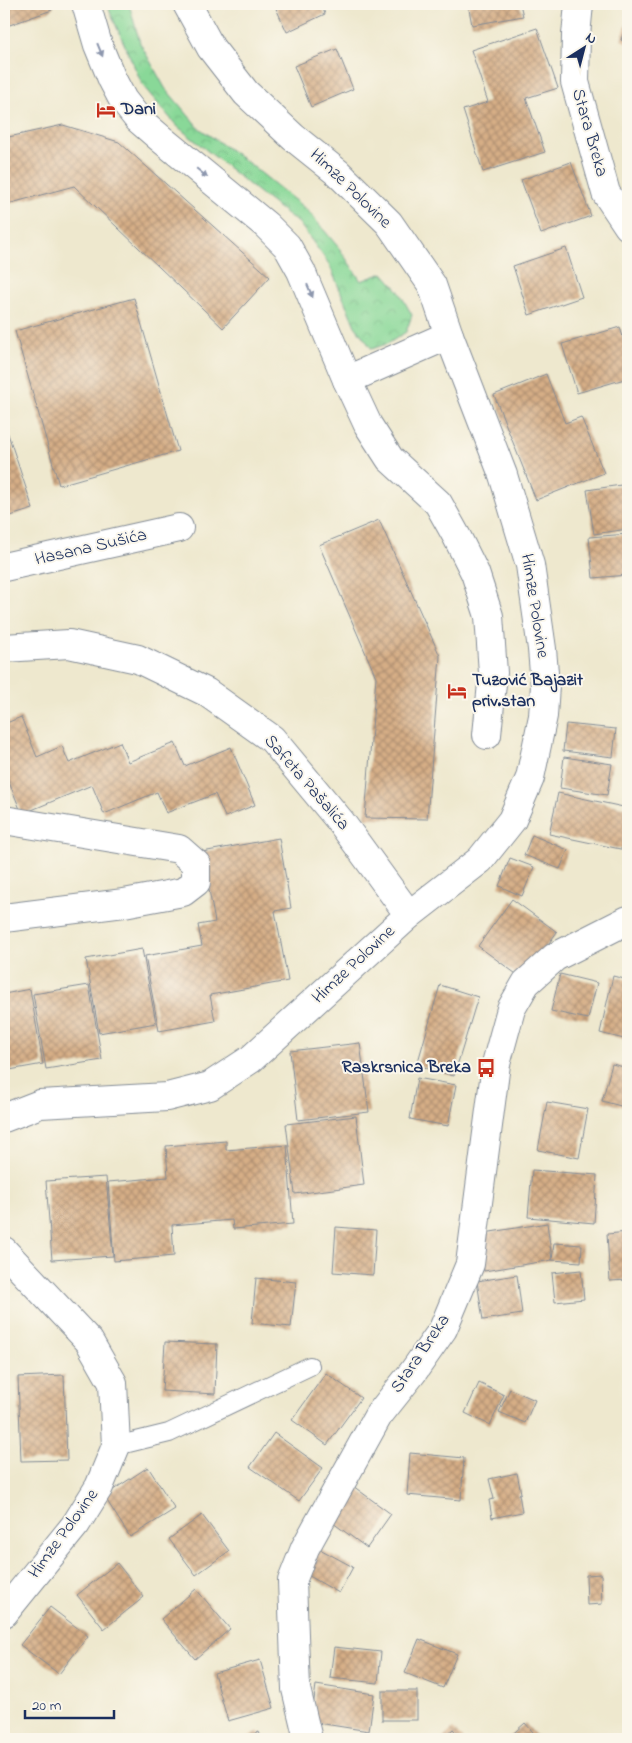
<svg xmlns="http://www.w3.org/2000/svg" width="632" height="1743" viewBox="0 0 632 1743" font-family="'Indie Flower',sans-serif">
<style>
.park{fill:url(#park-crowns);stroke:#52847b}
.building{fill:url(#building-cross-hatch)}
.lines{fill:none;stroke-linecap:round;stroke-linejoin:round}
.lane-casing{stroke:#848c96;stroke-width:20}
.street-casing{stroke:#848c96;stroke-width:30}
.lane{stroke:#fff;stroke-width:18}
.street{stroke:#fff;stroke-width:28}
.oneway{fill:#8d97ae}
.labels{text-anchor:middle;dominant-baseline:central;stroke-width:4;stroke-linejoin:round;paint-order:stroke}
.poi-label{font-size:18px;font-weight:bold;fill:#1b2f5e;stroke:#fbf7ec;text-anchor:start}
.street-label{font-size:18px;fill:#1b2f5e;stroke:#fbf7ec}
</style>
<defs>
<pattern id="park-crowns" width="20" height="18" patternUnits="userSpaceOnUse" patternTransform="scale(1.25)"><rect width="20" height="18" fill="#89d898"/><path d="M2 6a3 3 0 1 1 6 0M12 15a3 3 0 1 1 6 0" fill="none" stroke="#76ba85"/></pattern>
<pattern id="building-cross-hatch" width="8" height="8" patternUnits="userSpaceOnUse" patternTransform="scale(1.25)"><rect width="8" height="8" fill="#d6ae86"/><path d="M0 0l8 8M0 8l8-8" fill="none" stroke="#ad8e71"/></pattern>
</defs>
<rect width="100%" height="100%" fill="#fbf7ec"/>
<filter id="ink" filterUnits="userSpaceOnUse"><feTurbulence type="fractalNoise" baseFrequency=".02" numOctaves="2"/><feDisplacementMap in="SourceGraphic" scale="10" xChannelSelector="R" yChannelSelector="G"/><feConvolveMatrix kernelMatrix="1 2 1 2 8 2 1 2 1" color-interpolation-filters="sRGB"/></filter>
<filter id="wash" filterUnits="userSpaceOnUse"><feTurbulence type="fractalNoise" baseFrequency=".0096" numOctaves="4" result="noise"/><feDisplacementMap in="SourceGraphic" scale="20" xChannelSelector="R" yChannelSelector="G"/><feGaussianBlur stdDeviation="1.12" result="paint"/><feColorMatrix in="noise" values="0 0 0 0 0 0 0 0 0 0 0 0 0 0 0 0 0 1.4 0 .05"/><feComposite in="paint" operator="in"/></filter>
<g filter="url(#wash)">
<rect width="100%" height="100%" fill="#eee8ce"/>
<!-- park -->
<polygon class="park" points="108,4 129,4 140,43 165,88 199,128 251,165 308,211 339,248 361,281 383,273 398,290 412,315 406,332 389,343 372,349 355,326 329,264 299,223 263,196 177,126 143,86 110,12"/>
<g id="blocks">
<!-- building -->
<g class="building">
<polygon points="4,4 54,4 52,10 4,27"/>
<polygon points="274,4 321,4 325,14 287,32"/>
<polygon points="468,4 520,4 523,16 472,25"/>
<polygon points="628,20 628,43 621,40"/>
<polygon points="537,28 558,88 526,98 545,152 483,172 463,110 488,102 471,50"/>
<polygon points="337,49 353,89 311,107 294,66"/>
<polygon points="63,125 119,142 270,277 223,328 74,186 4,205 4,138"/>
<polygon points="571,162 591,216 541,234 521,180"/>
<polygon points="566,248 582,297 529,315 513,266"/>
<polygon points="134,298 178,451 59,485 15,331"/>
<polygon points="620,327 628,355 628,378 577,393 562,344"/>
<polygon points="546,374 565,423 581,417 604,473 536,500 494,395"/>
<polygon points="4,422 33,509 4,518"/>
<polygon points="628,484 628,529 594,534 587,490"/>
<polygon points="379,520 440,656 427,819 365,818 376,677 319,545"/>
<polygon points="628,534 628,575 593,578 589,537"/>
<polygon points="21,717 37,757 62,746 69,763 120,742 128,762 175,743 185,766 231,747 255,805 225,817 215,794 166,813 157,792 104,814 92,785 22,814 4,770 4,724"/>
<polygon points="566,724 616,729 613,757 563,751"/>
<polygon points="564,757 612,764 607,795 560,788"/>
<polygon points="558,793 628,808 628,837 625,850 549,834"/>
<polygon points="532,835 568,850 560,869 524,855"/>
<polygon points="279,838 291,908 275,911 288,981 210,995 215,1021 159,1031 145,956 202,946 198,925 215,922 202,852"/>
<polygon points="510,858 534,867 522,896 499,886"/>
<polygon points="512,899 557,932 523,979 478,946"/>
<polygon points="142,949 156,1023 99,1033 86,959"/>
<polygon points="560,974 597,983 588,1019 551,1011"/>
<polygon points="613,976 628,980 628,1040 600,1033"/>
<polygon points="89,985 102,1060 46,1069 33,994"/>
<polygon points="440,985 478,997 454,1076 417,1065"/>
<polygon points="30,989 43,1064 4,1071 4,994"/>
<polygon points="360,1043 369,1112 298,1120 290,1051"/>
<polygon points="612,1064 628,1068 628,1108 602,1101"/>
<polygon points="417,1078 456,1085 448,1126 410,1119"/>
<polygon points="547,1102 588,1109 579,1158 538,1150"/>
<polygon points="356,1116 364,1185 295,1194 286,1124"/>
<polygon points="226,1141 226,1150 287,1145 293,1224 233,1229 232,1220 172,1225 174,1256 114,1261 108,1182 168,1177 166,1146"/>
<polygon points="532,1170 597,1175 594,1223 528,1217"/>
<polygon points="106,1177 113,1256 52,1260 46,1181"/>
<polygon points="547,1223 552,1260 484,1271 478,1234"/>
<polygon points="336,1227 376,1230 373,1275 333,1272"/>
<polygon points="628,1232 628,1280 610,1281 607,1234"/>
<polygon points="554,1243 582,1245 581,1262 552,1260"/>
<polygon points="581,1270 584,1299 555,1302 552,1273"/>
<polygon points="517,1275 522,1314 483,1320 477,1281"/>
<polygon points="256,1278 296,1282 291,1327 252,1323"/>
<polygon points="165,1342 217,1344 215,1394 162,1391"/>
<polygon points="326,1373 361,1398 327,1445 292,1420"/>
<polygon points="64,1375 67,1460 21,1461 18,1377"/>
<polygon points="479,1383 504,1395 490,1425 465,1413"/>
<polygon points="510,1389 535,1400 525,1423 499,1412"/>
<polygon points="274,1433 323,1468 299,1501 250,1467"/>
<polygon points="410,1453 464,1458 461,1500 407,1495"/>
<polygon points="148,1467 175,1509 130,1537 104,1496"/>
<polygon points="517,1473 521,1493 519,1494 522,1512 492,1518 489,1500 494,1499 489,1479"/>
<polygon points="353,1486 391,1514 367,1548 329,1520"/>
<polygon points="202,1515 229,1551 196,1575 169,1539"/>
<polygon points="318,1548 353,1567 339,1593 304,1573"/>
<polygon points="117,1563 144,1597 104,1629 77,1595"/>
<polygon points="601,1574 602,1604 587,1605 586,1575"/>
<polygon points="196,1589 230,1629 195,1659 161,1619"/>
<polygon points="50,1607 88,1636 59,1674 20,1645"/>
<polygon points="419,1639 457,1654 443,1688 405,1673"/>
<polygon points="334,1647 381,1652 378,1683 330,1678"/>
<polygon points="260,1660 274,1708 228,1721 214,1673"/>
<polygon points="316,1685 374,1694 369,1731 311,1722"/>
<rect x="382" y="1691" width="35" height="29"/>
<polygon points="525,1723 539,1739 507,1739"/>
<polygon points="453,1729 463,1739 442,1739"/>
<polygon points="259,1732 262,1739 242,1739"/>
</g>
</g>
</g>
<g filter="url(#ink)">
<use href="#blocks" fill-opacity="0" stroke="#848c96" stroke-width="1"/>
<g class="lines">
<!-- lane casing -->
<g class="lane-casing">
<polyline id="lane" points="116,1446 169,1433 310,1366"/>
</g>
<!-- street casing -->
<g class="street-casing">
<g id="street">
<polyline points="86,4 98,45 112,79 123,100 138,119 160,138 266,225 287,246 301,271 347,380 368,425 390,459 438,503 457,537 475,573 489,616 493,673 487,735"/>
<polyline points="579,4 576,35 575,82 606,193 628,226"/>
<polyline points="347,380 449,335"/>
<polyline points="4,567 179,528"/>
<polyline points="4,648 69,644 138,659 206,692 272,739 341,822 409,915"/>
<polyline points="4,820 179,849 196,864 196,882 183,892 124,903 4,918"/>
<polyline points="4,1118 40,1104 167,1097 210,1086 251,1059 409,915 480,860 512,820 530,778 543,716 545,685 542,649 530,565 503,475 449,335 432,285 389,223 338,173 293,137 246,93 211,48 187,4"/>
<polyline points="4,1251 89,1341 113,1383 116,1446 99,1487 76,1524 4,1613"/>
<polyline points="308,1739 296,1689 292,1581 305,1548 378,1416 413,1372 443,1329 470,1264 496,1064 511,1009 526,983 555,957 628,920"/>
</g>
</g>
<!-- lane -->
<use href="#lane" class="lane"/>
<!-- street -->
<use href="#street" class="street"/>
</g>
<!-- one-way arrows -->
<defs><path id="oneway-solid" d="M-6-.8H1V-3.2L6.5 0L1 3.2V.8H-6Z" transform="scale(1.25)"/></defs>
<g class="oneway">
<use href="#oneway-solid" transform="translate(100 50) rotate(68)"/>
<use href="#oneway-solid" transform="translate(202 173) rotate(39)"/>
<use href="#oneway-solid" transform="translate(310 291) rotate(67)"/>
</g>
</g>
<!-- icons -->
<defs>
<g id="hotel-bare" transform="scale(1.5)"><path d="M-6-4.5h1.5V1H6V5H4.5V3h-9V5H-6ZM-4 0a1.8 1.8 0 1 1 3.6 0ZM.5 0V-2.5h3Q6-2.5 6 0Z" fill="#c8321e" stroke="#fbf7ec" stroke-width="2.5" paint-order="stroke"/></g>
<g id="bus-bare" transform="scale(1.5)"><path d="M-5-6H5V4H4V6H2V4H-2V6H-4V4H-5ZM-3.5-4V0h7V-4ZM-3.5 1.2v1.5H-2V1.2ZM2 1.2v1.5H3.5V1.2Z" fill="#c8321e" stroke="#fbf7ec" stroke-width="2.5" paint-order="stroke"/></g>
</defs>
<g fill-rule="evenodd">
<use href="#hotel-bare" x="106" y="110"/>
<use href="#hotel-bare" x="457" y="691"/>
<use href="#bus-bare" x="486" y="1068"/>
</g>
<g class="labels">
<!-- poi labels -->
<g class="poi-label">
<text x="121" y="110">Dani</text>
<text x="472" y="681">Tuzović Bajazit<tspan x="472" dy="21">priv.stan</tspan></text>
<text x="471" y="1068" text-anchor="end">Raskrsnica Breka</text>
</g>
<!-- street labels -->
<g class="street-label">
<text transform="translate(589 133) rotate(74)">Stara Breka</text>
<text transform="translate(350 189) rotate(44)">Himze Polovine</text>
<text transform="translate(91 548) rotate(-13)">Hasana Sušića</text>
<text transform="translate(534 606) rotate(81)">Himze Polovine</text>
<text transform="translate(306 783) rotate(49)">Safeta Pašalića</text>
<text transform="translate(354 965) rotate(-43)">Himze Polovine</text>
<text transform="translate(421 1354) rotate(-56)">Stara Breka</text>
<text transform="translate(64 1534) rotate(-54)">Himze Polovine</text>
</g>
</g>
<!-- margin -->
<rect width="632" height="1743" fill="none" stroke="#fbf7ec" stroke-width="20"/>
<!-- north arrow -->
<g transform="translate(584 48) rotate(36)" stroke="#fbf7ec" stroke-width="4" paint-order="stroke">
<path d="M0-4L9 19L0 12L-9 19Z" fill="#1b2f5e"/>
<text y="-8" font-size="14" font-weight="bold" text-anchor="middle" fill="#1b2f5e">N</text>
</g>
<!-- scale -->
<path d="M25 1710v8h89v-8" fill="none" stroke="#1b2f5e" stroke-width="2.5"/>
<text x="32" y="1710" font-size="15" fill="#1b2f5e" stroke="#fbf7ec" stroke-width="4" paint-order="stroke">20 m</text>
</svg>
